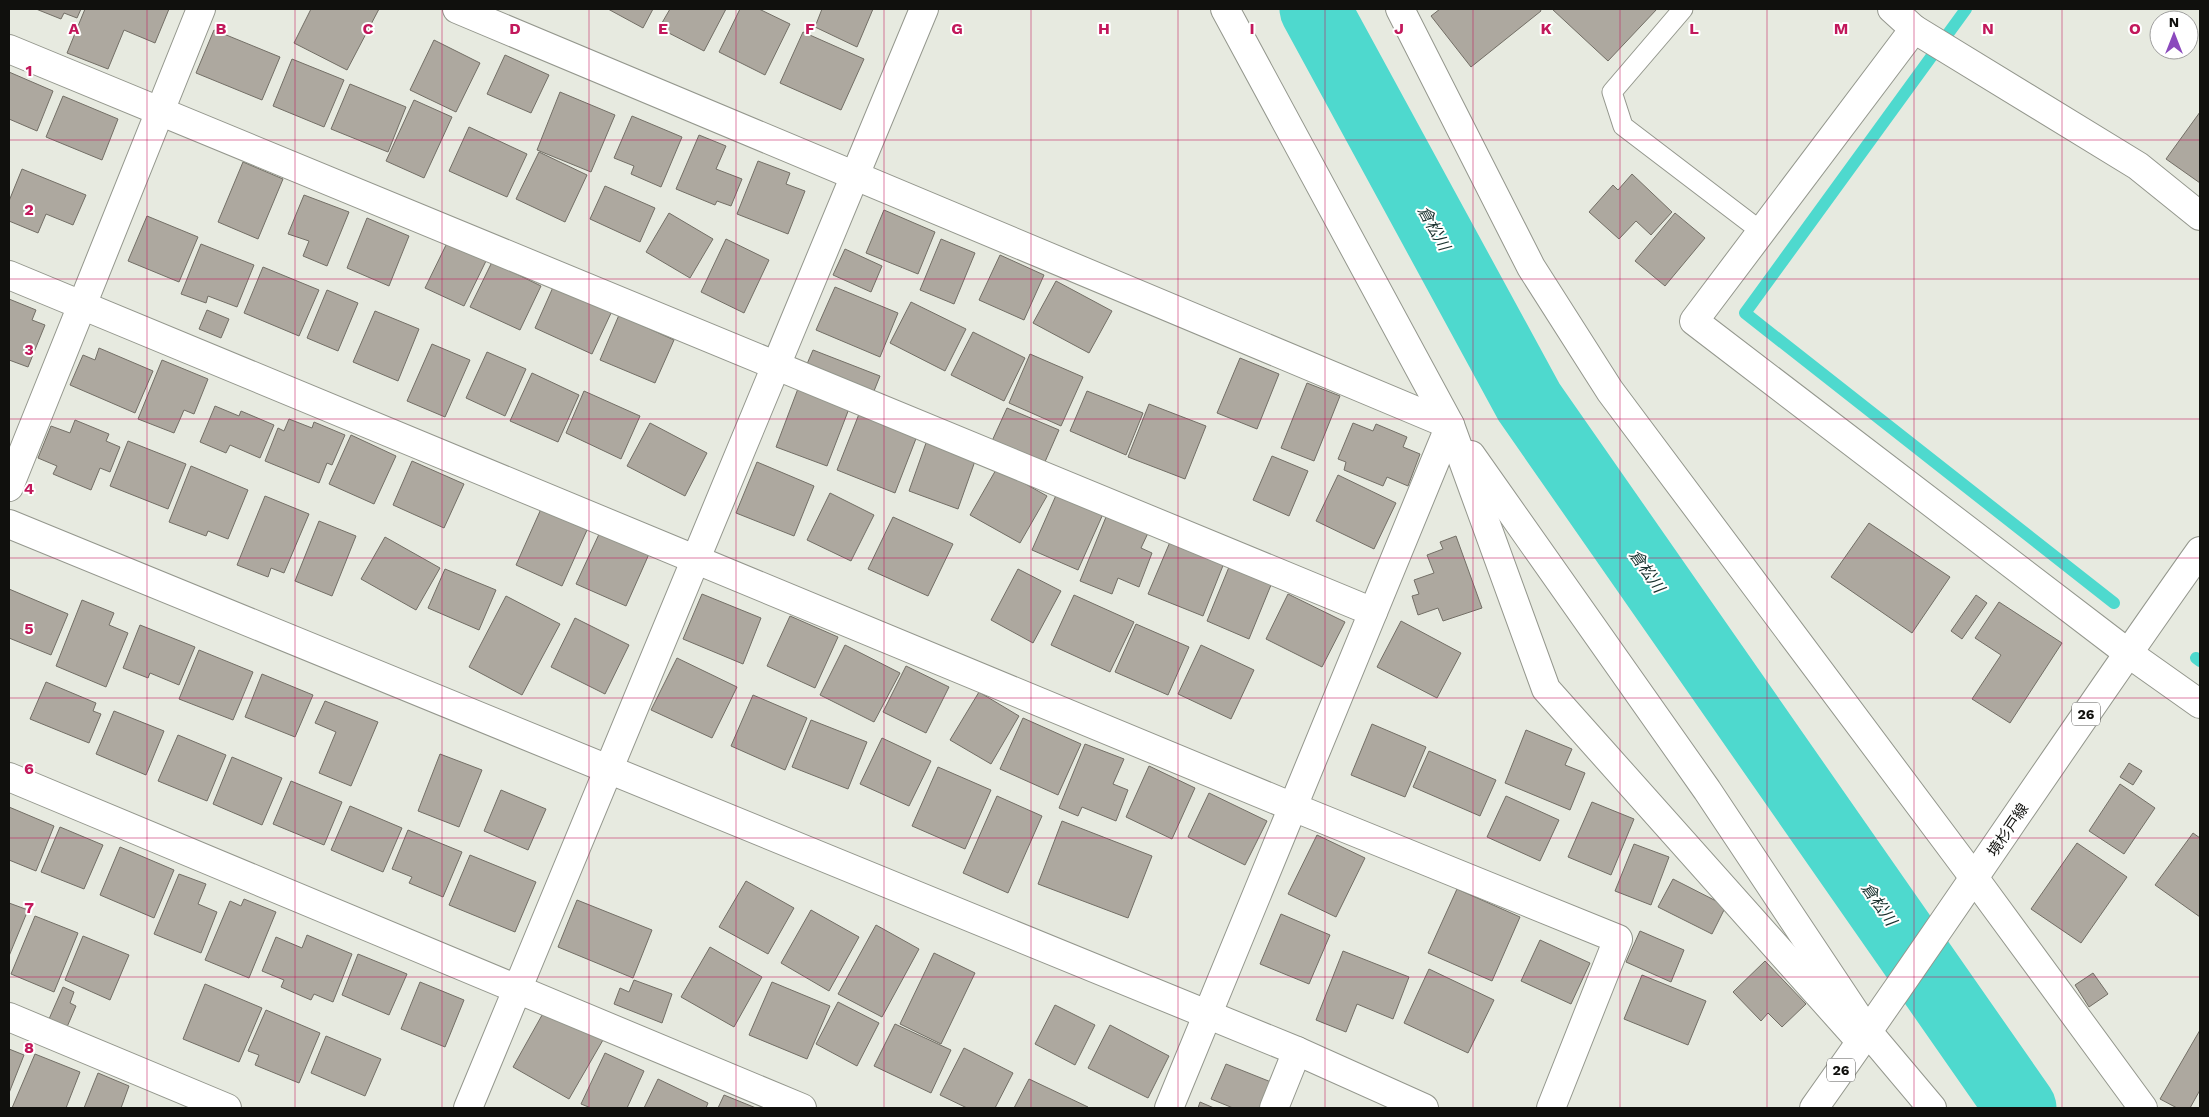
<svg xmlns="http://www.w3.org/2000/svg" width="2209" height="1117" viewBox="0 0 2209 1117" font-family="'Work Sans','Noto Sans JP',sans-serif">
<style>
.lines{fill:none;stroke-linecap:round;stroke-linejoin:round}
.stream{stroke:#4ed9ce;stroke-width:12}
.river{stroke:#4ed9ce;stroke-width:71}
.building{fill:#ada89f;stroke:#736f66}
.lane-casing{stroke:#94978d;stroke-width:21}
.street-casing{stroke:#94978d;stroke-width:30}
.secondary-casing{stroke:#94978d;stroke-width:30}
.primary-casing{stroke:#94978d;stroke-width:30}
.lane{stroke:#fff;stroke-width:19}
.street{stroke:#fff;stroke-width:28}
.secondary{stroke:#fff;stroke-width:28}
.primary{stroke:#fff;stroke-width:28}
.grid{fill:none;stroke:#c2185b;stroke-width:1;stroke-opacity:0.55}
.labels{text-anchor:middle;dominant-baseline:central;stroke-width:4;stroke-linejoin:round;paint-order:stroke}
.shield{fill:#fff;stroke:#585856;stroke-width:1}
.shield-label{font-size:14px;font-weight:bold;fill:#10100d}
.street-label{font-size:15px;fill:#10100d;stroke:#fff}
.water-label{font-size:16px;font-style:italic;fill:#19312e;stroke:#fff}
.grid-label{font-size:16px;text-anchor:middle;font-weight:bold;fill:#c2185b;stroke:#fff;stroke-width:4;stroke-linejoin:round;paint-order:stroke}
</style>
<rect width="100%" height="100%" fill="#e7eae0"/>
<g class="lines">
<!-- stream -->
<g class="stream">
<polyline points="1966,9 1745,313 2114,603"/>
<polyline points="2196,658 2200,661"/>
</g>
<!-- river -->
<polyline class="river" points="1315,9 1529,402 2021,1108"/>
</g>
<!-- building -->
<g class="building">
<polygon points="36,9 81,9 77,18 64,13 61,19"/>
<polygon points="85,9 169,9 155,43 124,30 108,69 67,53"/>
<polygon points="311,9 379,9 347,70 294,43"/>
<polygon points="608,9 653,9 643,28"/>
<polygon points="670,9 726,9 704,51 659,28"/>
<polygon points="740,9 759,9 790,24 765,75 719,52"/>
<polygon points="822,9 873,9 857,47 815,27"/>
<polygon points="1440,9 1540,9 1541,11 1471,67 1431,16"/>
<polygon points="1552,9 1657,9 1608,61"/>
<polygon points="214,30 280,57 262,100 196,73"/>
<polygon points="803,32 864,59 841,110 780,83"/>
<polygon points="434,40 480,63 456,112 410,90"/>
<polygon points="505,55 549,75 531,113 487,94"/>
<polygon points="292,59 344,80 324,127 273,106"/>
<polygon points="9,72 53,91 37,131 9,119"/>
<polygon points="350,84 406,107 388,152 331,129"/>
<polygon points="560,92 615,115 591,172 537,150"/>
<polygon points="63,96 118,119 102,160 46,137"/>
<polygon points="414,100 452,117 424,178 386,161"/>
<polygon points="2200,112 2200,183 2166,159"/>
<polygon points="632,116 682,137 661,187 631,174 634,166 614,158"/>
<polygon points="469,127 527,154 507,197 449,171"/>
<polygon points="699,135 726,146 716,169 742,179 731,206 717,201 715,205 676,189"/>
<polygon points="539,152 587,175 565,222 516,199"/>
<polygon points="758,161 790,173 786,184 805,191 788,234 737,214"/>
<polygon points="243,162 283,179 258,239 218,222"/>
<polygon points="22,169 86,195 73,225 46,214 38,233 9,221 9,201"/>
<polygon points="1632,174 1672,212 1651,235 1636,221 1619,239 1589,212 1613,185 1618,190"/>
<polygon points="605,186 655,208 640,242 590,219"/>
<polygon points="304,195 349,212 327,266 303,256 309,241 288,234"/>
<polygon points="884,210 935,232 918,274 866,253"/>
<polygon points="669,213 713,239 690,278 646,252"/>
<polygon points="1675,213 1705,238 1665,286 1635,261"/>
<polygon points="147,216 198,237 179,282 128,261"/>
<polygon points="367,218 409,236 389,286 347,268"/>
<polygon points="726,239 769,260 744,313 701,292"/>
<polygon points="941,239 975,253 954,304 920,290"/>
<polygon points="447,243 486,261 464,306 425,288"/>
<polygon points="201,244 254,265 237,307 208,296 206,303 181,294"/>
<polygon points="845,249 882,266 871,292 833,275"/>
<polygon points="1000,255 1044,275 1024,320 979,300"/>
<polygon points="492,262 541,286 520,330 470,307"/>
<polygon points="263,267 319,290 299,336 244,313"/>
<polygon points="1056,281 1112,311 1089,353 1033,323"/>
<polygon points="554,285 612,311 592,354 535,328"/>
<polygon points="835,287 898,313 880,357 816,330"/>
<polygon points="327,290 358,303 338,351 307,338"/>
<polygon points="9,299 36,310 32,320 45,325 28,367 9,360"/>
<polygon points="911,302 966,329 945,371 890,343"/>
<polygon points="207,310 229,319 221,338 199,329"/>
<polygon points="375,311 419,329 398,381 353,362"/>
<polygon points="619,315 674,340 655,383 600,360"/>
<polygon points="973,332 1025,358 1004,401 951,375"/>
<polygon points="432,344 470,360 445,417 407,401"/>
<polygon points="99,348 153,371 135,413 70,385 83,355 95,360"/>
<polygon points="813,350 880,376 874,391 807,364"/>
<polygon points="487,352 526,369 505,416 466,398"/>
<polygon points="1030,354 1083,377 1061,426 1009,403"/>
<polygon points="1240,358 1279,374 1257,429 1217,413"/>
<polygon points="162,360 208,379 194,414 184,410 174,433 138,419"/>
<polygon points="532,373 579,395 558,442 510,421"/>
<polygon points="1307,383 1340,396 1314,461 1281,448"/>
<polygon points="799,386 850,406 827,466 776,447"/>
<polygon points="584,391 640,416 621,459 566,433"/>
<polygon points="1087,391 1143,413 1126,455 1070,431"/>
<polygon points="1149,404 1206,426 1185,479 1128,457"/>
<polygon points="215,406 239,416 241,411 274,425 260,458 230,445 226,453 200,442"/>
<polygon points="1007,408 1059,430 1044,464 992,441"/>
<polygon points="859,414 917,436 895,493 837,470"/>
<polygon points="289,419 312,428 314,422 345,435 332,465 327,463 319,483 265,461 278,428 284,431"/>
<polygon points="75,420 109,434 106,441 120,447 110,472 100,468 91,490 53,474 57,466 38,458 51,426 70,433"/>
<polygon points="650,423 707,453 685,496 627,466"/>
<polygon points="1353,423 1373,431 1376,424 1407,437 1403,447 1420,454 1408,486 1387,477 1383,486 1344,470 1346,462 1338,459"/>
<polygon points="351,435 396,456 374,504 329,484"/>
<polygon points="128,441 186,464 168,509 110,486"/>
<polygon points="926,443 975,461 958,509 909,491"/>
<polygon points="1272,456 1308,471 1289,516 1253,500"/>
<polygon points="412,461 464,484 444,528 393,505"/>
<polygon points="757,462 814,486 794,536 736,513"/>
<polygon points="191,466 248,490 228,539 208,531 206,536 169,522"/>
<polygon points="997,468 1047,496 1020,543 970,515"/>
<polygon points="1338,475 1396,503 1374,549 1316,521"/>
<polygon points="830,493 874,515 851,561 807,540"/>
<polygon points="1057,493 1103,514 1078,570 1032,550"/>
<polygon points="265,496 309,514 284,573 271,568 268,577 237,565"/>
<polygon points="541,509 587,530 562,586 516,565"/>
<polygon points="893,517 953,544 928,596 868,569"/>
<polygon points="1106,517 1148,533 1141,548 1152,553 1139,587 1118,578 1112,594 1080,581"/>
<polygon points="319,521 356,536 332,596 295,581"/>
<polygon points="1869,523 1950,577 1912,633 1831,577"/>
<polygon points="600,532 649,554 626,606 576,584"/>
<polygon points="1456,536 1482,608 1443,621 1438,608 1418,615 1412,596 1419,594 1414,580 1434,573 1427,555 1443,549 1440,542"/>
<polygon points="385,537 440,568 416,610 361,579"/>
<polygon points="1170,542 1224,563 1203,616 1148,594"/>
<polygon points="1229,567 1271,585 1249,639 1207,621"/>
<polygon points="445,569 496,590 479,630 428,608"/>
<polygon points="1018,569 1061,591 1033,643 991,620"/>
<polygon points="9,589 68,614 51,655 9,638"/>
<polygon points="702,594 761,618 743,664 683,639"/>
<polygon points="1288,594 1345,622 1322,667 1266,639"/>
<polygon points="1074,595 1134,622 1110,672 1051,645"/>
<polygon points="1976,595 1987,603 1962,639 1951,631"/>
<polygon points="506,596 560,624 522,695 469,667"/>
<polygon points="82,600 114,613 109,625 128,633 106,687 56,666"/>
<polygon points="1999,602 2062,643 2010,723 1972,699 2001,655 1975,638"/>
<polygon points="790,616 838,637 815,688 767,666"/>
<polygon points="575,618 629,645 605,694 551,667"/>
<polygon points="1401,621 1461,653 1437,698 1377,667"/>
<polygon points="1136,624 1189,647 1168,695 1115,672"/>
<polygon points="140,625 195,647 179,685 150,673 148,678 123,668"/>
<polygon points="845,645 900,673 874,722 820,695"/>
<polygon points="1201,645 1254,670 1231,719 1178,694"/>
<polygon points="199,650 253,672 233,720 179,699"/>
<polygon points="677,658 737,687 712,738 651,710"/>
<polygon points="906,666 949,687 926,733 883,712"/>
<polygon points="262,674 313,695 295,737 245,717"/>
<polygon points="46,682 96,703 93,711 101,714 89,743 30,719"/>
<polygon points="979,692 1019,716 991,764 950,740"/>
<polygon points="753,695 807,718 785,770 731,746"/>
<polygon points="325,701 378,722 351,786 319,773 336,732 315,723"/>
<polygon points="114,711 164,731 146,775 96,754"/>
<polygon points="1023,718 1081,744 1058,795 1000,769"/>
<polygon points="811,720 867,742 848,789 792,767"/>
<polygon points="1372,724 1426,747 1405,797 1351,775"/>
<polygon points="1526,730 1572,749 1565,765 1585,773 1570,810 1505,783"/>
<polygon points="178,735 226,755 207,801 158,781"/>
<polygon points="882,738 931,761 909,806 860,784"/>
<polygon points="1085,744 1124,759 1113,784 1128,790 1116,821 1082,807 1078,816 1059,808"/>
<polygon points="1429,751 1496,780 1480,816 1413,787"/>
<polygon points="440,754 482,770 459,827 418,811"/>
<polygon points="232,757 282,778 262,825 213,804"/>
<polygon points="2129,763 2142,771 2133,785 2120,777"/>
<polygon points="1149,766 1195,788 1172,839 1126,817"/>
<polygon points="938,767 991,790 965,849 912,826"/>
<polygon points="291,781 342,802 324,845 273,824"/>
<polygon points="2120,784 2155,808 2124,854 2089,831"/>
<polygon points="501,790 546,809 528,850 484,831"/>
<polygon points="1209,793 1267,821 1245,865 1188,837"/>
<polygon points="997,796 1042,816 1008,893 963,873"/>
<polygon points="1506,796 1559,820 1540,861 1487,837"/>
<polygon points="1592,802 1634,819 1611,875 1568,857"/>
<polygon points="350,806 402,828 383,872 331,850"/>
<polygon points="9,807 54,826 36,871 9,860"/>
<polygon points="1062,821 1152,856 1128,918 1038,884"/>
<polygon points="60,827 103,845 84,889 41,872"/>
<polygon points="408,830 462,852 443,897 409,883 412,877 392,869"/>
<polygon points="2193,833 2200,838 2200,917 2155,885"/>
<polygon points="1317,835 1365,858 1336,917 1288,894"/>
<polygon points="2077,843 2127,877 2081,943 2031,909"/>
<polygon points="1634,844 1669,857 1651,905 1615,891"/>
<polygon points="120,847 174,870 154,918 100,895"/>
<polygon points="470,855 536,882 515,932 449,905"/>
<polygon points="179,874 206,884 198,904 217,912 201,953 154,934"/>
<polygon points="1673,879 1726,906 1712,934 1658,907"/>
<polygon points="746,881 794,908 768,954 719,927"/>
<polygon points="1457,889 1520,917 1492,981 1428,953"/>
<polygon points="244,899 276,912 249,978 205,960 230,901 241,906"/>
<polygon points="577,900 652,930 633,978 558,947"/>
<polygon points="9,903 28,910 9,956"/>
<polygon points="811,910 859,937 829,991 781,963"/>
<polygon points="1281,914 1330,935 1309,984 1260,964"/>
<polygon points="35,916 78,933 54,992 11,974"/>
<polygon points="876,925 919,949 882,1017 838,994"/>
<polygon points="1640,931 1684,950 1671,982 1626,962"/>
<polygon points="307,935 352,954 333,1002 314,994 311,1000 281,987 284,980 262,971 276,937 302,948"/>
<polygon points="83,936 129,955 110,1000 65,980"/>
<polygon points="1540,940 1590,963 1571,1004 1521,981"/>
<polygon points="710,947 762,977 734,1027 681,997"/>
<polygon points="1343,951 1409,977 1393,1019 1357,1004 1346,1032 1316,1020"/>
<polygon points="934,953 975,973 941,1044 900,1024"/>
<polygon points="358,954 407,974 389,1015 342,995"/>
<polygon points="1765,961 1806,1004 1782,1027 1768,1013 1761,1021 1733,992"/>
<polygon points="1429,969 1494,1000 1468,1053 1404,1023"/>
<polygon points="2093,973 2108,994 2089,1007 2075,985"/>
<polygon points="1642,975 1706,1001 1688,1045 1624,1019"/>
<polygon points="634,980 672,994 662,1023 614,1004 620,988 629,992"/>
<polygon points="420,982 464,1000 445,1047 401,1029"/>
<polygon points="772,982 830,1006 807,1059 749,1035"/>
<polygon points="205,984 262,1008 239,1062 183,1039"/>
<polygon points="63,987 74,992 70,1003 76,1006 67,1027 49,1019"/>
<polygon points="838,1002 879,1023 857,1066 816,1044"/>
<polygon points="1055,1005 1095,1025 1075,1065 1035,1044"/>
<polygon points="546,1008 603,1040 569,1099 513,1067"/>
<polygon points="266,1010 320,1033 299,1083 255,1065 259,1055 248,1051"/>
<polygon points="895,1024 951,1050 931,1093 874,1066"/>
<polygon points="1110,1025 1169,1056 1148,1098 1088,1068"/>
<polygon points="2200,1030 2200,1090 2190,1108 2177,1108 2160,1099"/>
<polygon points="326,1036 381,1059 365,1096 311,1073"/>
<polygon points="964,1048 1013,1073 995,1108 967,1108 940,1095"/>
<polygon points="9,1049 24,1055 9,1093"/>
<polygon points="605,1053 644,1071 627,1108 591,1108 581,1104"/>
<polygon points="35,1054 80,1072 66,1108 12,1108"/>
<polygon points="1226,1064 1276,1084 1266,1108 1233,1108 1211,1099"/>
<polygon points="98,1073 129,1086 121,1108 84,1108"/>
<polygon points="658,1079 708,1103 706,1108 644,1108"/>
<polygon points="1029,1079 1088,1107 1087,1108 1014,1108"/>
<polygon points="724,1095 756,1108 718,1108"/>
<polygon points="1200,1102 1214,1108 1198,1108"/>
</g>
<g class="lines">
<!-- lane casing -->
<g class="lane-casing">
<polyline id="lane" points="1683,9 1612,92 1623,126 1762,232"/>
</g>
<!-- street casing -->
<g class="street-casing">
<g id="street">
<polyline points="457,9 1450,425 1546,689 1861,1042"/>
<polyline points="1400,9 1531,267 1610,391 1975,879 2143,1108"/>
<polyline points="1892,9 1914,29 2138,166 2200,216"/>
<polyline points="1914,29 1694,321 2128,653 2200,704"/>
<polyline points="9,49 1373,612"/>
<polyline points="9,275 1293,807 1618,939 1551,1108"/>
<polyline points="1471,455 1707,790 1868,1032 1932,1108"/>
<polyline points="9,487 201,9"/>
<polyline points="9,777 802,1108"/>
<polyline points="9,1017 227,1108"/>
<polyline points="468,1108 924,9"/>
<polyline points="1169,1108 1450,425 1225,9"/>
<polyline points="1274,1108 1297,1051"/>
</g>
</g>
<!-- secondary casing -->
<g class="secondary-casing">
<polyline id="secondary" points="9,524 1297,1051 1424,1108"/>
</g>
<!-- primary casing -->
<g class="primary-casing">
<path id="primary" d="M1814,1108C1945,924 2069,735 2200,551"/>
</g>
<!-- lane -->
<use href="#lane" class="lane"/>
<!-- street -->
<use href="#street" class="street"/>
<!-- secondary -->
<use href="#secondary" class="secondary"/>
<!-- primary -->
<use href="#primary" class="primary"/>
</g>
<!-- grid -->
<path class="grid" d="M147,9V1108M295,9V1108M442,9V1108M589,9V1108M736,9V1108M884,9V1108M1031,9V1108M1178,9V1108M1325,9V1108M1473,9V1108M1620,9V1108M1767,9V1108M1914,9V1108M2062,9V1108M9,140H2200M9,279H2200M9,419H2200M9,558H2200M9,698H2200M9,838H2200M9,977H2200"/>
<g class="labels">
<!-- shield labels -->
<g class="shield">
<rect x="2072" y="702.5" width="28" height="23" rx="4"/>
<rect x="1827" y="1058.5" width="28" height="23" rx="4"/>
</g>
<g class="shield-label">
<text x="2086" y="714">26</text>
<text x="1841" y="1070">26</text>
</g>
<!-- street labels -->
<g class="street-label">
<text transform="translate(2008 830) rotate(-56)">境杉戸線</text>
</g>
<!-- water labels -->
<g class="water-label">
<text transform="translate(1434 228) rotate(61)">倉松川</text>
<text transform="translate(1647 571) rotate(55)">倉松川</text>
<text transform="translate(1879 904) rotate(55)">倉松川</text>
</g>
</g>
<g class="grid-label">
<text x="74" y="34">A</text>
<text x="221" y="34">B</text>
<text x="368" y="34">C</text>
<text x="515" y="34">D</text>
<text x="663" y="34">E</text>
<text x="810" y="34">F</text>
<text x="957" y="34">G</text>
<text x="1104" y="34">H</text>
<text x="1252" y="34">I</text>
<text x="1399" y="34">J</text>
<text x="1546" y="34">K</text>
<text x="1694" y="34">L</text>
<text x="1841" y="34">M</text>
<text x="1988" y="34">N</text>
<text x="2135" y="34">O</text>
<text x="29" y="76">1</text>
<text x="29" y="215">2</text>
<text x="29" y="355">3</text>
<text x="29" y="494">4</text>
<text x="29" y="634">5</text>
<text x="29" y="774">6</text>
<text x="29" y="913">7</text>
<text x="29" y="1053">8</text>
</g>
<!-- border -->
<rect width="2209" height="1117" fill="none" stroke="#10100d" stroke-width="20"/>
<!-- north arrow -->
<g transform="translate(2174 35)"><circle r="24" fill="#ffffff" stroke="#9f9f9e"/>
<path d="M0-4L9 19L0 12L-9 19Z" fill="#8b49bd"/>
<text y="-8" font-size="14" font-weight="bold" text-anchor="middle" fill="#10100d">N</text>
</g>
</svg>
